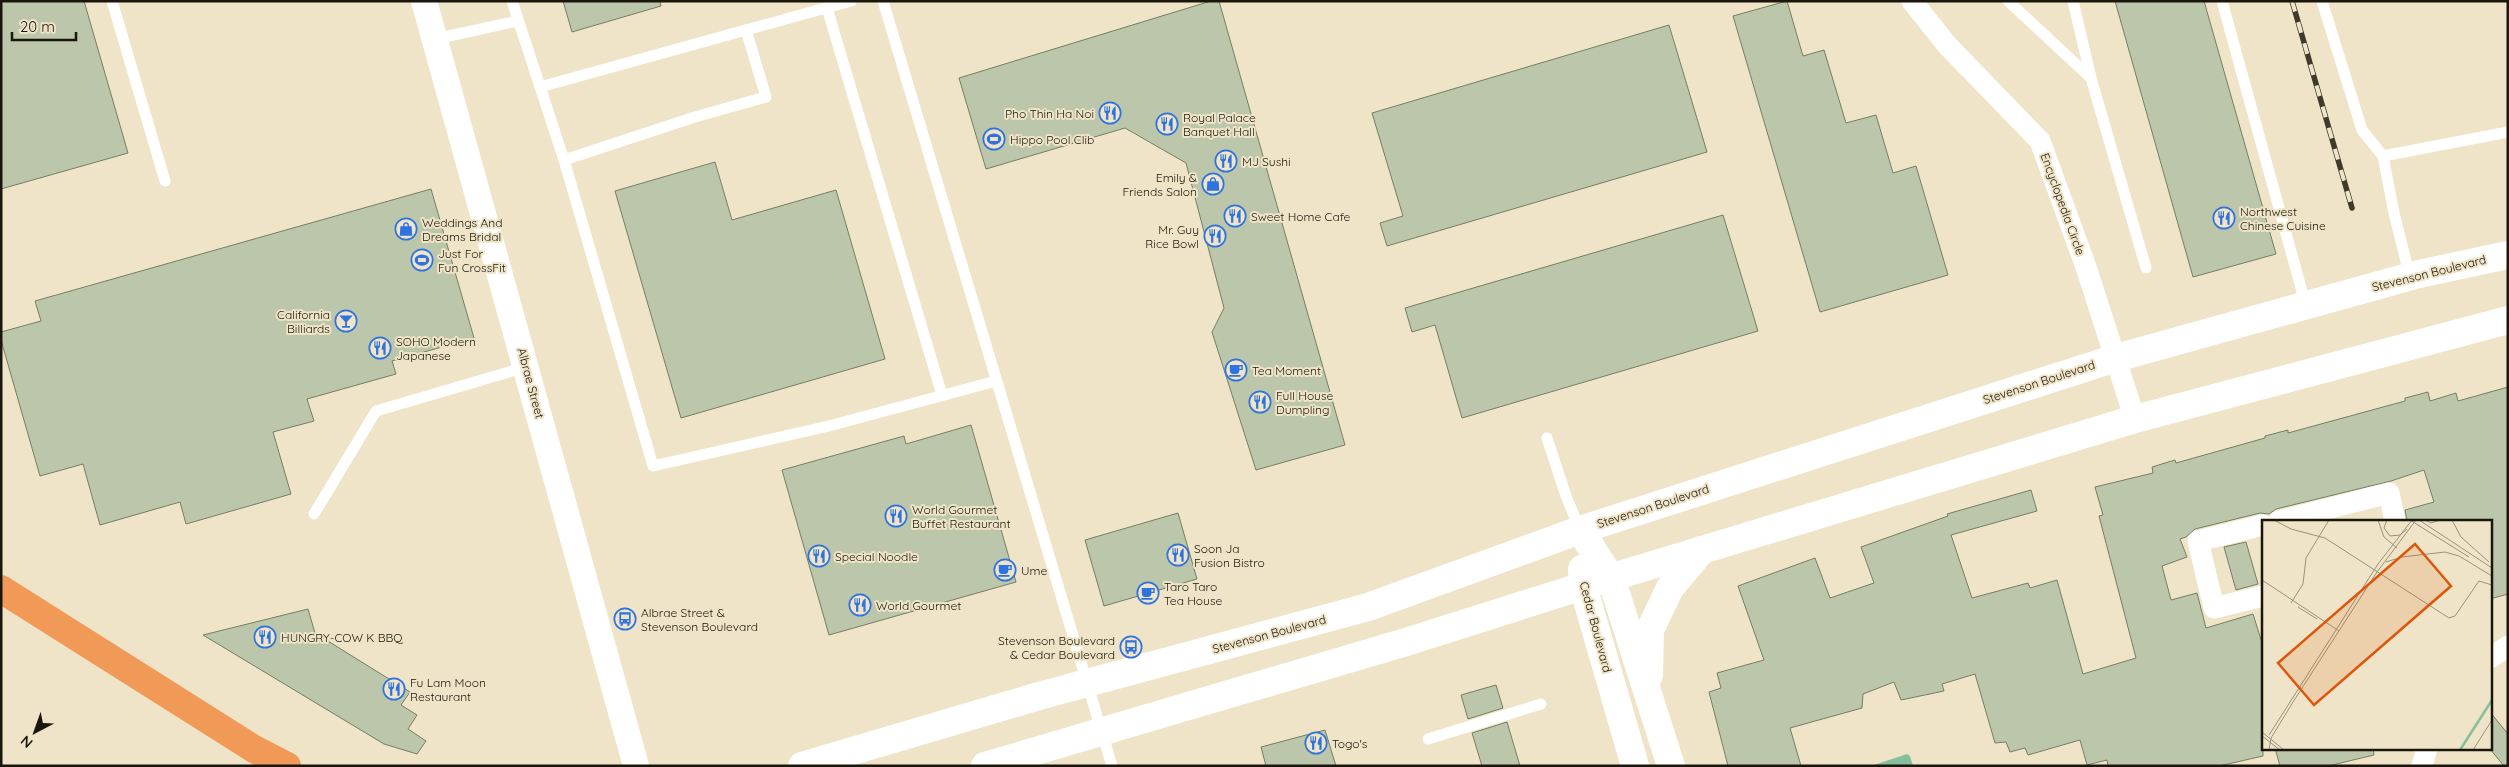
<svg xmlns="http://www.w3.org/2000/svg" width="2509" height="767" viewBox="0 0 2509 767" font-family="Quicksand,sans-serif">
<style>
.water{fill:#85c09d}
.building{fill:#bbc6aa;stroke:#757e64}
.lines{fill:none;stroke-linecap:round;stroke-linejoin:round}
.service{stroke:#fff;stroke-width:11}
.minor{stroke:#fff;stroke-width:21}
.tertiary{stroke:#fff;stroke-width:26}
.secondary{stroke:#fff;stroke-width:28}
.motorway{stroke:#f19956;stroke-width:28}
.rail-casing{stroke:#3f3a2c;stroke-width:5.5}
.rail{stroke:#efe4c7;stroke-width:4;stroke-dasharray:11;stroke-linecap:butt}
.labels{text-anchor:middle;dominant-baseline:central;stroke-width:4;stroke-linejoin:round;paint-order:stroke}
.poi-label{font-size:12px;fill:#1a160c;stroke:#efe4c7;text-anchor:start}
.street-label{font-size:12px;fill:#1a160c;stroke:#efe4c7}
.inset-river{fill:none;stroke:#85c09d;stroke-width:2.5}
.inset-road{fill:none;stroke:#9a927c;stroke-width:1}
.view{fill:#de560c;fill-opacity:0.15;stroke:#de560c;stroke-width:2.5}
.inset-edge{fill:none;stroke:#1a160c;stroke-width:2.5}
</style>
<rect width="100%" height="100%" fill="#efe4c7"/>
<!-- water -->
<polygon class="water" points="1907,754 1910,756 1913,766 1871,766"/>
<!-- building -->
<g class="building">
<polygon points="1,1 84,1 128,153 1,189"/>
<polygon points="563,1 660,1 661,6 572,32"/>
<polygon points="1211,1 1219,1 1345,445 1256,470 1212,332 1224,308 1186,163 1125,128 986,169 959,78"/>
<polygon points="1787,1 1803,56 1824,50 1846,123 1876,115 1893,173 1916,166 1948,275 1820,312 1733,16"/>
<polygon points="2115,1 2204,1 2276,254 2193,277"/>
<polygon points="1669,25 1707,152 1387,246 1380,223 1403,216 1372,113"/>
<polygon points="715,162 732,220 836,190 885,359 681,418 615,191"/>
<polygon points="431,189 474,338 392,361 396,374 307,399 314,421 273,432 291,494 186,524 180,502 100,525 83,464 40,476 1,340 1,332 41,321 35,301"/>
<polygon points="1723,215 1758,331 1462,418 1435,325 1412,332 1405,308"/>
<polygon points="2508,387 2508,594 2490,599 2490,521 2407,521 2405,510 2434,502 2424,470 2391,481 2276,509 2269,514 2260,513 2195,529 2186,537 2180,539 2187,557 2162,566 2171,600 2197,593 2206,628 2253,614 2263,646 2263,756 2219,766 2108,766 2107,760 2087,765 2080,740 2028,755 2025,748 2010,752 2006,742 1995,743 1975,674 1942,684 1944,691 1901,700 1894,682 1863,694 1862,708 1790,728 1801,766 1728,766 1709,692 1721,688 1717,673 1764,660 1738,586 1815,558 1830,598 1874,583 1861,547 1948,516 1947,514 2031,490 2037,511 1951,535 1972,598 2028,583 2030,588 2057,580 2083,674 2136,658 2099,516 2103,515 2095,487 2153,473 2152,467 2175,460 2176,463 2265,438 2265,436 2288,430 2288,433 2405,401 2405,398 2428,392 2430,401 2456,393 2458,401"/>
<polygon points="971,425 1016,582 829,635 782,470 904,436 906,444"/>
<polygon points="1178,513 1197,579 1104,606 1085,540"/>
<polygon points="2246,542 2258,584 2236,590 2224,547"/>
<polygon points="308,609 315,633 410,692 401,705 417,715 408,729 426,741 417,754 384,744 203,635"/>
<polygon points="1496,685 1503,708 1468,719 1461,695"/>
<polygon points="2490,712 2508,734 2508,766 2504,766 2490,749"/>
<polygon points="1507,722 1520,766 1482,766 1472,733"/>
<polygon points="1325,730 1336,766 1266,766 1261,747"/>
<polygon points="2275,748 2373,748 2374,755 2328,766 2280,766"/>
</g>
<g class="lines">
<!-- service -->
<g class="service">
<polyline points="112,1 165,181"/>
<polyline points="512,1 564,160 695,117 766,97 746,30"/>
<polyline points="883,1 1112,766"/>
<polyline points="2008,1 2091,78 2146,268"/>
<polyline points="2073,1 2091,78"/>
<polyline points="2222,1 2306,306"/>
<polyline points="2322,1 2362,130 2383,156 2394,213 2410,277"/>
<polyline points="827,8 942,395"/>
<polyline points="435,39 518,21"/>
<polyline points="540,87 851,1"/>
<polyline points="2383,156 2508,132"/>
<polyline points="564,160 653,466 829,426 996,381"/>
<polyline points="1547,438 1566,496 1580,530"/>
<polyline points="314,514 376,411 526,367"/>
<polyline points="1428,739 1541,704"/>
</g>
<!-- minor -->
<g class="minor">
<polyline points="1912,1 1947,45 2040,141 2086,267 2135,419"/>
<polyline points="2279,521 2389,493 2395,521"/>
<polyline points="2263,525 2198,541 2214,608 2263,596"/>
<polyline points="2490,658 2508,646"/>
<polyline points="2422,766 2427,748"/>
</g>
<!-- tertiary -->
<polyline class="tertiary" points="424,1 636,766"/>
<!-- secondary -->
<g class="secondary">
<polyline points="1580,530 1611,578 1671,766"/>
<polyline points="1582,569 1583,586 1635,766"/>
<polyline points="1649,675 1650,630 1670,588 1702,550"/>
<polyline points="802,766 1039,696 1368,607 1580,530 2116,358 2419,274 2508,255"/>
<polyline points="985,766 1406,642 1583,586 2135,419 2508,320"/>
</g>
<!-- motorway -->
<polyline class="motorway" points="1,589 254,749 287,766"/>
<!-- rail casing -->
<g class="rail-casing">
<polyline id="rail" points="2292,1 2352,208"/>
</g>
<!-- rail -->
<use href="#rail" class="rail"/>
</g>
<!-- icons -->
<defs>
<g id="restaurant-ring" transform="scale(1.125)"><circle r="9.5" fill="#efe4c7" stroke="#2e73e0" stroke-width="1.5"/><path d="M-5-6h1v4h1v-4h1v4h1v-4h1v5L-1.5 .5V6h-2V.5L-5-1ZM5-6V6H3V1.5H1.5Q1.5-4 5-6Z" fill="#2e73e0"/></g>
<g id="stadium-ring" transform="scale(1.125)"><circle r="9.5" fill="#efe4c7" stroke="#2e73e0" stroke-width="1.5"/><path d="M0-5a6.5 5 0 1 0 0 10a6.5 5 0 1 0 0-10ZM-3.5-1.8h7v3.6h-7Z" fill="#2e73e0"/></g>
<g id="shop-ring" transform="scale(1.125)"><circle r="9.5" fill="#efe4c7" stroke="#2e73e0" stroke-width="1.5"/><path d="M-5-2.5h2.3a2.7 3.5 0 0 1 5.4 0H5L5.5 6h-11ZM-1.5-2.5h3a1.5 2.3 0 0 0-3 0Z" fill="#2e73e0"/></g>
<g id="bar-ring" transform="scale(1.125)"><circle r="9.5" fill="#efe4c7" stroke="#2e73e0" stroke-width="1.5"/><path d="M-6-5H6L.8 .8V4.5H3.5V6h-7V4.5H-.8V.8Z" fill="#2e73e0"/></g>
<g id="cafe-ring" transform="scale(1.125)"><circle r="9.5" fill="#efe4c7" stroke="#2e73e0" stroke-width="1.5"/><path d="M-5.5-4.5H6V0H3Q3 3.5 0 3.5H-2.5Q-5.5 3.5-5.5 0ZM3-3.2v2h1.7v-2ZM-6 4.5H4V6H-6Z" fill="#2e73e0"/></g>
<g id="bus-ring" transform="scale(1.125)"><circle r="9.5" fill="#efe4c7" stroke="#2e73e0" stroke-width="1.5"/><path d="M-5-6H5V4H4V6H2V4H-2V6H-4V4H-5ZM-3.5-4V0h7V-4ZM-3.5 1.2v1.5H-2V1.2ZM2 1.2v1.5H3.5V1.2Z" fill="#2e73e0"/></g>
</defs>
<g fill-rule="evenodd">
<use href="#restaurant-ring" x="1110" y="113"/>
<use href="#restaurant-ring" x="1167" y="124"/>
<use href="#stadium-ring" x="994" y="139"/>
<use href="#restaurant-ring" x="1226" y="161"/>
<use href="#shop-ring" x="1213" y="184"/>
<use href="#restaurant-ring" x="1235" y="216"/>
<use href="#restaurant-ring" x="2224" y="218"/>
<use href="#shop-ring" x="406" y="229"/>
<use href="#restaurant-ring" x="1215" y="236"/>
<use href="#stadium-ring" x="422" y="260"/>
<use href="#bar-ring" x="346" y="321"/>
<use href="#restaurant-ring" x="380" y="348"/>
<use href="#cafe-ring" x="1236" y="370"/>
<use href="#restaurant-ring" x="1260" y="402"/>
<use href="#restaurant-ring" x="896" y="516"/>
<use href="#restaurant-ring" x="1178" y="555"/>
<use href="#restaurant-ring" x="819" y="556"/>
<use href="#cafe-ring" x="1005" y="570"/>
<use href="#cafe-ring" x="1148" y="593"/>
<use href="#restaurant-ring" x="860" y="605"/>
<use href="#bus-ring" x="625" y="619"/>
<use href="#restaurant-ring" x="265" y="637"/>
<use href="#bus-ring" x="1131" y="647"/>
<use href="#restaurant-ring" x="394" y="689"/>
<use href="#restaurant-ring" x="1316" y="743"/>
</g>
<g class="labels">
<!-- poi labels -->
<g class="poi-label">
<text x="1094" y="113" text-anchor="end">Pho Thin Ha Noi</text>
<text x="1183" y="117">Royal Palace<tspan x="1183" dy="14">Banquet Hall</tspan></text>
<text x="1010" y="139">Hippo Pool Clib</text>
<text x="1242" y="161">MJ Sushi</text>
<text x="1197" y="177" text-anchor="end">Emily &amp;<tspan x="1197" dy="14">Friends Salon</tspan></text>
<text x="2240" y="211">Northwest<tspan x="2240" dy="14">Chinese Cuisine</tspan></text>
<text x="1251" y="216">Sweet Home Cafe</text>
<text x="422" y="222">Weddings And<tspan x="422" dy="14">Dreams Bridal</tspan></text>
<text x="1199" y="229" text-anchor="end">Mr. Guy<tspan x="1199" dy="14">Rice Bowl</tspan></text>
<text x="438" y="253">Just For<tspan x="438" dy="14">Fun CrossFit</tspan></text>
<text x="330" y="314" text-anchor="end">California<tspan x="330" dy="14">Billiards</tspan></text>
<text x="396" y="341">SOHO Modern<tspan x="396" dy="14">Japanese</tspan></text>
<text x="1252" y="370">Tea Moment</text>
<text x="1276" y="395">Full House<tspan x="1276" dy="14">Dumpling</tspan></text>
<text x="912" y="509">World Gourmet<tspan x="912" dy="14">Buffet Restaurant</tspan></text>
<text x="1194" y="548">Soon Ja<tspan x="1194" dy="14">Fusion Bistro</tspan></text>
<text x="835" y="556">Special Noodle</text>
<text x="1021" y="570">Ume</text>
<text x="1164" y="586">Taro Taro<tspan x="1164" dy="14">Tea House</tspan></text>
<text x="876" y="605">World Gourmet</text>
<text x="641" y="612">Albrae Street &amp;<tspan x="641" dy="14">Stevenson Boulevard</tspan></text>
<text x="281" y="637">HUNGRY-COW K BBQ</text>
<text x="1115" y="640" text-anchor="end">Stevenson Boulevard<tspan x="1115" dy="14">&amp; Cedar Boulevard</tspan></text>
<text x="410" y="682">Fu Lam Moon<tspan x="410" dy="14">Restaurant</tspan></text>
<text x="1332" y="743">Togo's</text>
</g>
<!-- street labels -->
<g class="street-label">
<text transform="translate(2063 204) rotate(70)">Encyclopedia Circle</text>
<text transform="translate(2429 273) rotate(-14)">Stevenson Boulevard</text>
<text transform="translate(2039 382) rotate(-18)">Stevenson Boulevard</text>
<text transform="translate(531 383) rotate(75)">Albrae Street</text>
<text transform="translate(1653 506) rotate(-18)">Stevenson Boulevard</text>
<text transform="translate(1596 627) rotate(75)">Cedar Boulevard</text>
<text transform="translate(1269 634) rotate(-15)">Stevenson Boulevard</text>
</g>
</g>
<!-- overview -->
<g transform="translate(2262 520)">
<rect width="230" height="230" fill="#efe4c7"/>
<path class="inset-river" d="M198,230L230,180"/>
<path class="inset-road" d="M12,0L29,9L63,18L187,98L193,96L217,61L230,65M116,0L122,17L135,28M125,0L122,8L128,16L138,15L145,9M148,0L207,37M157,0L230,48M163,0L169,3L178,0M190,0L199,17L227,42M124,42L140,37L183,32L197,36L230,56M0,60L77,111M29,83L41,64L44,38L67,0M36,87L55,99M0,212L22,230M7,215L116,44L150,0M0,216L18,230M7,230L9,218L31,182L115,52L154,0M211,230L230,200"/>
<path class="view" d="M153,24L189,66L52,185L16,143Z"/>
<rect width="230" height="230" class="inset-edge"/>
</g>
<!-- border -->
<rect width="2509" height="767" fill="none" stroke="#1a160c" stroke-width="5"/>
<!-- north arrow -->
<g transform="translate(35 732) rotate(221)" stroke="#efe4c7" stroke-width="4" paint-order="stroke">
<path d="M0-4L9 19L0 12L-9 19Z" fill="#1a160c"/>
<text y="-8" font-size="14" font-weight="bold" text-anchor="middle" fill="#1a160c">N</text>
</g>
<!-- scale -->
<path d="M12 32v8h64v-8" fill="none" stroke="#1a160c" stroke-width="2.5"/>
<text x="20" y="32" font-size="15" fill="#1a160c" stroke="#efe4c7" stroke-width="4" paint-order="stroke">20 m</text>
</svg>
